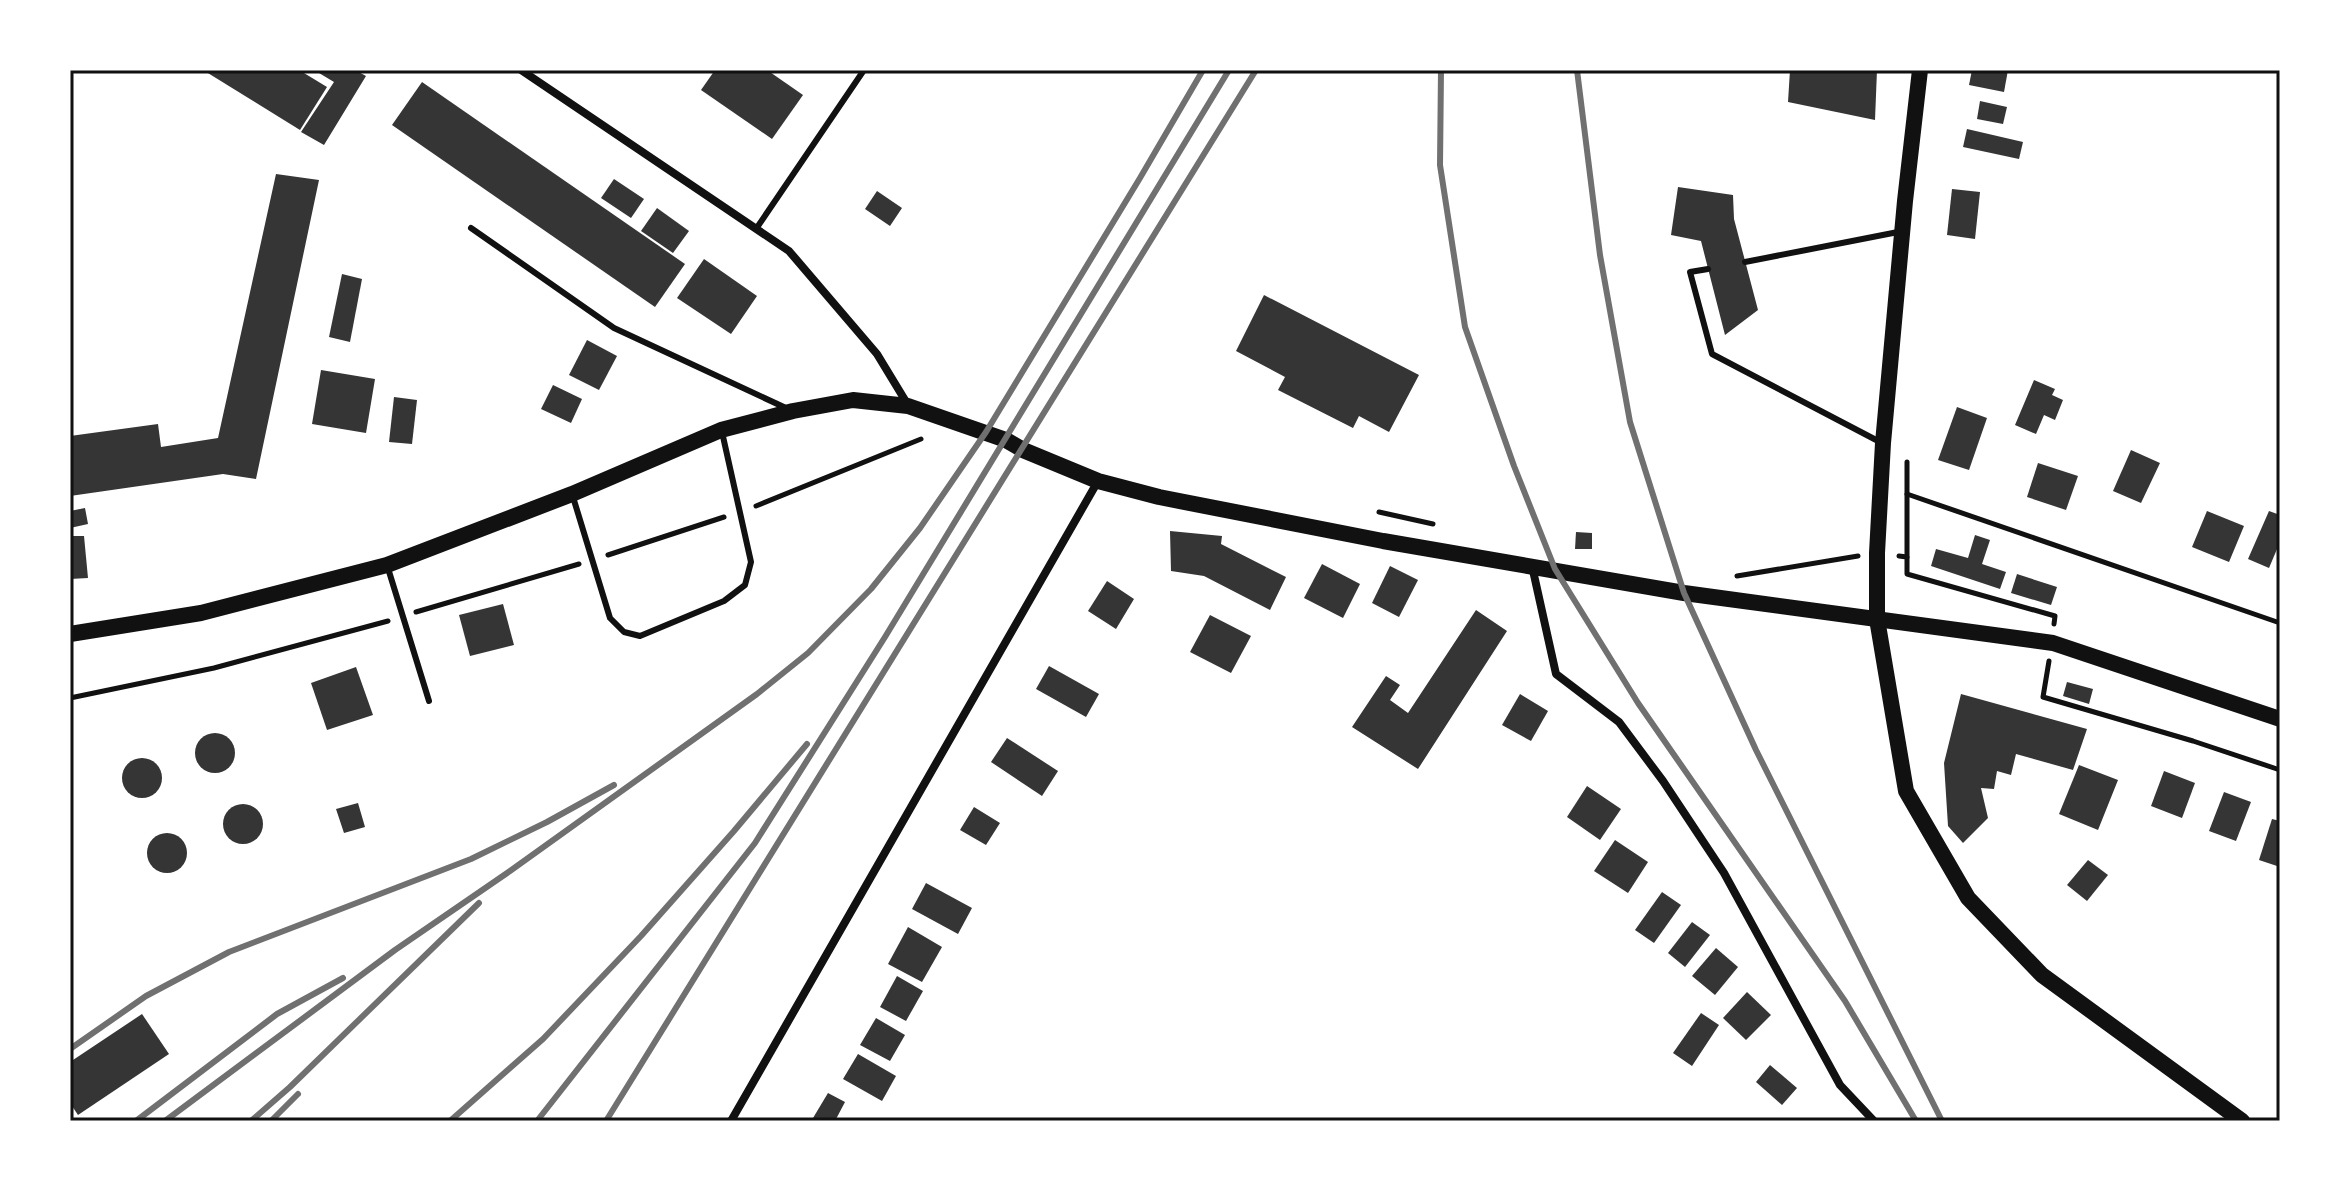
<svg xmlns="http://www.w3.org/2000/svg" width="2350" height="1191" viewBox="0 0 2350 1191" font-family="'Playfair Display',serif">
<style>
.building{fill:#353535}
.lines{fill:none;stroke-linecap:round;stroke-linejoin:round}
.path{stroke:#111;stroke-width:5}
.service{stroke:#111;stroke-width:6}
.minor{stroke:#111;stroke-width:8}
.secondary{stroke:#111;stroke-width:16}
.rail{stroke:#707070;stroke-width:6}
.neatline{fill:none;stroke:#111;stroke-width:3}
</style>
<rect width="100%" height="100%" fill="#fff"/>
<!-- building -->
<g class="building">
<polygon points="203,70 299,70 327,87 300,130"/>
<polygon points="314,70 355,70 366,76 324,145 301,132 334,82"/>
<polygon points="715,70 767,70 803,95 772,139 701,90"/>
<polygon points="1790,70 1877,70 1875,120 1788,102"/>
<polygon points="1972,70 2008,70 2004,92 1969,85"/>
<polygon points="422,82 685,264 655,307 392,125"/>
<polygon points="1980,101 2007,107 2003,124 1977,119"/>
<polygon points="1967,129 2023,142 2019,159 1963,147"/>
<polygon points="276,174 319,180 256,479 223,474 70,496 70,436 158,424 161,447 218,438"/>
<polygon points="614,179 644,199 631,218 601,198"/>
<polygon points="1678,187 1733,195 1734,219 1758,310 1725,335 1701,241 1671,235"/>
<polygon points="1952,189 1980,192 1975,239 1947,235"/>
<polygon points="877,191 902,208 890,226 865,209"/>
<polygon points="657,208 689,231 673,253 641,231"/>
<polygon points="704,259 757,296 731,334 677,298"/>
<polygon points="342,274 362,279 350,342 329,337"/>
<polygon points="1264,295 1419,375 1389,432 1359,416 1353,428 1278,390 1285,377 1236,351"/>
<polygon points="587,340 617,356 599,390 569,375"/>
<polygon points="321,370 375,379 366,433 312,424"/>
<polygon points="2034,380 2055,389 2052,395 2063,400 2055,420 2044,415 2036,434 2015,425"/>
<polygon points="553,385 582,399 571,423 541,409"/>
<polygon points="394,397 417,400 412,444 389,442"/>
<polygon points="1957,407 1987,418 1969,470 1938,460"/>
<polygon points="2131,450 2160,463 2141,503 2113,491"/>
<polygon points="2038,463 2078,476 2066,510 2027,497"/>
<polygon points="85,508 88,524 70,528 70,511"/>
<polygon points="2207,511 2244,526 2229,562 2192,547"/>
<polygon points="2269,511 2280,515 2280,542 2269,568 2248,559"/>
<polygon points="1170,531 1222,536 1221,544 1286,577 1270,610 1204,576 1171,571"/>
<polygon points="1576,532 1592,533 1592,549 1575,549"/>
<polygon points="1975,535 1990,540 1982,564 2006,572 2000,589 1931,566 1936,549 1968,558"/>
<polygon points="70,536 84,536 88,578 70,579"/>
<polygon points="1322,564 1360,584 1343,618 1304,598"/>
<polygon points="1390,566 1418,580 1399,617 1372,603"/>
<polygon points="2017,574 2057,587 2051,605 2011,593"/>
<polygon points="1107,581 1134,599 1116,629 1088,611"/>
<polygon points="503,604 514,645 470,656 459,615"/>
<polygon points="1476,610 1507,631 1418,769 1352,727 1386,676 1400,685 1390,700 1408,713"/>
<polygon points="1210,615 1251,636 1231,673 1190,652"/>
<polygon points="1049,666 1099,694 1086,717 1036,689"/>
<polygon points="356,667 373,715 327,730 311,683"/>
<polygon points="2067,682 2093,689 2089,704 2063,696"/>
<polygon points="1520,694 1548,711 1531,741 1502,725"/>
<polygon points="1961,694 2087,729 2073,770 2016,754 2011,775 1997,771 1994,789 1981,788 1988,818 1963,843 1948,826 1944,763"/>
<circle cx="215" cy="753" r="20"/>
<polygon points="1007,738 1058,771 1042,796 991,762"/>
<circle cx="142" cy="778" r="20"/>
<polygon points="2079,765 2118,780 2098,830 2059,814"/>
<polygon points="2164,771 2195,783 2182,818 2151,806"/>
<polygon points="1587,786 1621,809 1600,840 1567,817"/>
<polygon points="2224,792 2251,802 2236,841 2209,831"/>
<polygon points="358,803 365,827 344,833 336,809"/>
<circle cx="243" cy="824" r="20"/>
<polygon points="974,807 1000,823 986,845 960,830"/>
<polygon points="2272,819 2280,821 2280,867 2259,860"/>
<circle cx="167" cy="853" r="20"/>
<polygon points="1615,840 1648,862 1628,893 1594,871"/>
<polygon points="2088,860 2108,875 2087,901 2067,885"/>
<polygon points="926,883 972,908 958,934 912,909"/>
<polygon points="1662,892 1681,905 1654,943 1635,930"/>
<polygon points="1692,922 1710,935 1685,967 1668,953"/>
<polygon points="908,927 942,947 922,982 888,964"/>
<polygon points="1716,948 1738,967 1715,995 1692,976"/>
<polygon points="897,976 923,991 906,1021 880,1007"/>
<polygon points="1747,992 1771,1015 1746,1040 1723,1018"/>
<polygon points="1701,1013 1719,1025 1692,1066 1673,1053"/>
<polygon points="142,1014 169,1054 78,1115 70,1103 70,1062"/>
<polygon points="876,1018 905,1035 890,1061 860,1045"/>
<polygon points="858,1054 896,1076 882,1101 843,1079"/>
<polygon points="1770,1065 1797,1088 1782,1105 1756,1082"/>
<polygon points="828,1093 845,1102 835,1121 819,1121 813,1118"/>
</g>
<g class="lines">
<!-- path -->
<g class="path">
<polyline points="1907,494 2280,623"/>
<polyline points="756,506 921,439"/>
<polyline points="1379,512 1433,524"/>
<polyline points="608,555 724,517"/>
<polyline points="1899,556 1907,557 1907,574 2055,616 2054,624"/>
<polyline points="1907,557 1907,462"/>
<polyline points="1737,576 1858,556"/>
<polyline points="416,612 579,564"/>
<polyline points="2049,661 2043,697 2193,741 2280,770"/>
<polyline points="70,698 214,668 388,621"/>
</g>
<!-- service -->
<g class="service">
<polyline points="471,228 614,328 786,408"/>
<polyline points="756,229 864,70"/>
<polyline points="1745,262 1898,232"/>
<polyline points="1708,269 1690,272 1712,354 1880,442"/>
<polyline points="573,497 610,618 624,632 640,636 724,601 745,585 751,562 722,432"/>
<polyline points="387,565 429,701"/>
</g>
<!-- minor -->
<g class="minor">
<polyline points="521,70 789,251 877,354 908,405"/>
<polyline points="1532,566 1556,674 1619,722 1663,781 1724,873 1840,1085 1874,1121"/>
<polyline points="731,1121 1098,481"/>
</g>
<!-- secondary -->
<g class="secondary">
<polyline points="1920,70 1905,201 1883,443 1877,553 1877,619 1906,791 1968,898 2042,975 2242,1121"/>
<polyline points="70,634 201,613 387,565 572,494 721,430 793,411 853,400 908,406 1006,440 1023,450 1098,481 1159,497 1383,541 1684,593 2053,643 2280,719"/>
</g>
<!-- rail -->
<g class="rail">
<polyline points="1441,70 1440,165 1465,327 1514,466 1555,569 1638,703 1845,1001 1916,1121"/>
<polyline points="1577,70 1600,255 1630,422 1684,593 1756,750 1942,1121"/>
<polyline points="70,1049 146,996 229,952 471,859 547,822 614,785"/>
<polyline points="136,1121 277,1014 343,978"/>
<polyline points="165,1121 395,950 510,871 757,694 808,653 871,589 920,528 986,432 1140,178 1203,70"/>
<polyline points="251,1121 290,1087 479,903"/>
<polyline points="271,1121 298,1094"/>
<polyline points="450,1121 543,1039 641,936 734,831 807,744"/>
<polyline points="537,1121 755,843 885,637 1229,70"/>
<polyline points="606,1121 1256,70"/>
</g>
</g>
<!-- border -->
<rect width="2350" height="1191" fill="none" stroke="#ffffff" stroke-width="144"/>
<rect x="72" y="72" width="2206" height="1047" class="neatline"/>
</svg>
